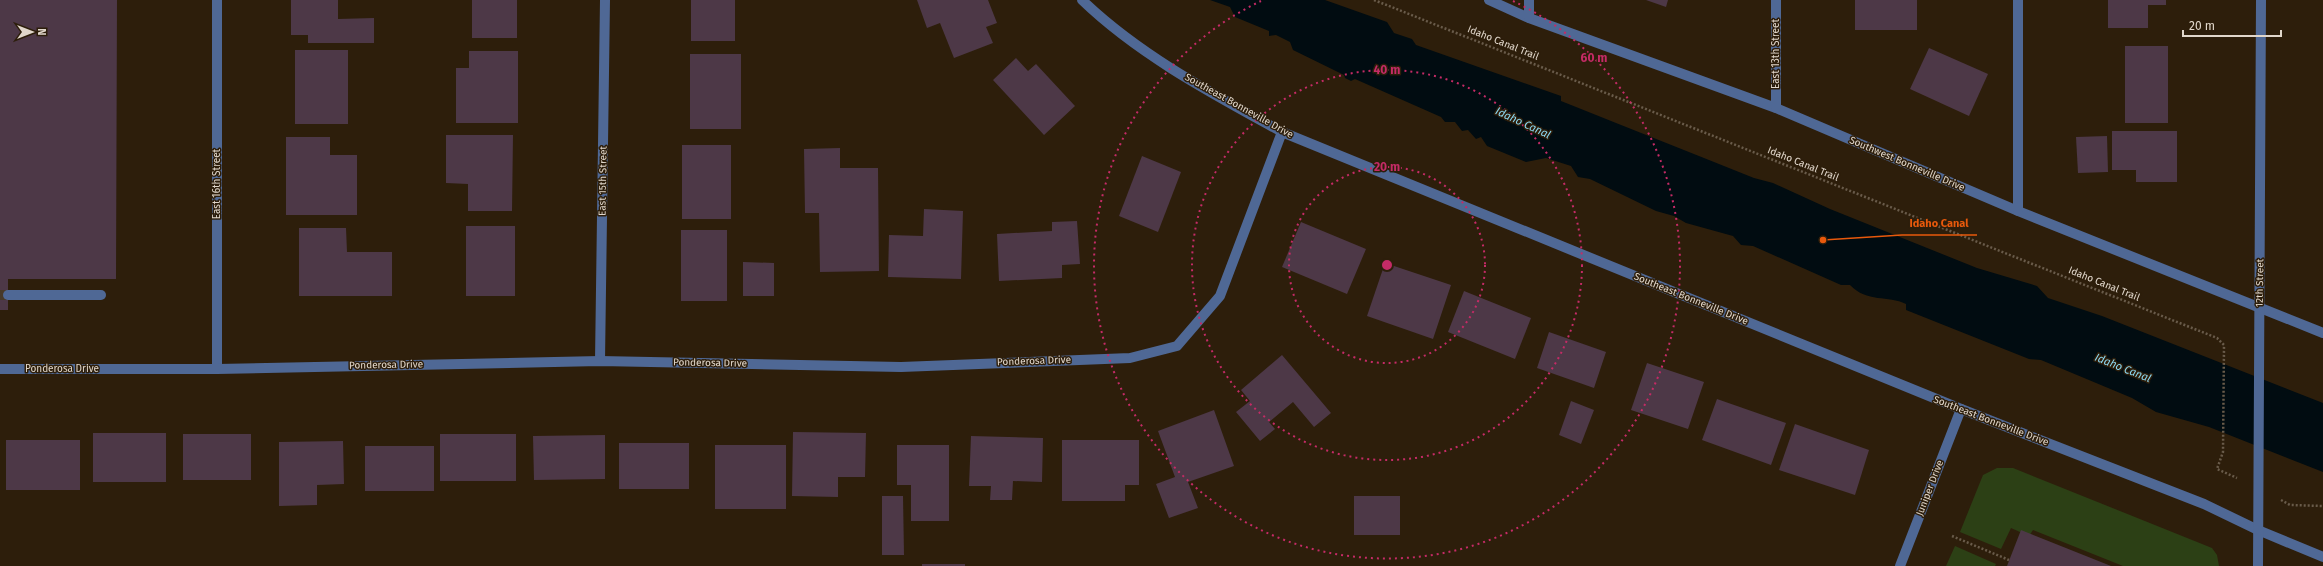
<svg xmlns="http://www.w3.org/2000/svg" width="2323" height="566" viewBox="0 0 2323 566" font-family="'Fira Sans',sans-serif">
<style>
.green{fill:#2c4015}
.water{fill:#010c11}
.building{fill:#4d3847}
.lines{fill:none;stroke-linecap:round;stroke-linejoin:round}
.minor-tunnel{stroke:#483a28;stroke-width:10;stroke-dasharray:10 5;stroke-linecap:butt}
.path{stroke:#695b4a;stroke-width:2.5;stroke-dasharray:2 2;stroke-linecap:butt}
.minor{stroke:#4f6895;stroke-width:10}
.ring{fill:none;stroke:#c52b66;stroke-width:2;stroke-dasharray:2 4}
.labels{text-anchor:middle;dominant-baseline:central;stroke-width:3;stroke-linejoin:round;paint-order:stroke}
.street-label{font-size:10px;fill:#e1d7cb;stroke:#2d1e0b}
.water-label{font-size:11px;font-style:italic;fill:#8ddbf6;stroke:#2d1e0b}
.centre{fill:#c52b66;stroke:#2d1e0b;stroke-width:2}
.ring-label{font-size:12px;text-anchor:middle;font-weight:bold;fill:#c52b66;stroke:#2d1e0b;stroke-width:3;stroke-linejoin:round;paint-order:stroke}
.leader{fill:none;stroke:#e8590c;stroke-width:1.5}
.callout-dot{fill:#e8590c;stroke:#2d1e0b;stroke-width:1.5}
.callout-label{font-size:11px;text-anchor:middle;font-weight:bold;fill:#e8590c;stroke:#2d1e0b;stroke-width:3;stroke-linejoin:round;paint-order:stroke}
</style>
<rect width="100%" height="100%" fill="#2d1e0b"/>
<!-- green -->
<g class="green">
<polygon points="1997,468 2013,468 2212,548 2217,555 2219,566 2123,566 2033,530 2029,536 2011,528 2001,549 1960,532 1983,475"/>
<polygon points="1955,546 1996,564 1995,566 1946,566"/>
</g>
<!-- water -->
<path class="water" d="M1210,0H1325L1387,22L1394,33L1412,39L1416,45L1561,96V101C1625,127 1690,152 1754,178L1773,183L1830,209L1977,268L2037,286L2048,298L2102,316L2323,403V472L2209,427L2156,412L2132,398L2041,360L2029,359L1906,310V304C1888,295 1867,303 1850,285H1841L1753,246L1741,245L1733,236L1686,223L1674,216L1656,211L1590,179L1578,177L1571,166L1546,158L1526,162L1487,146L1481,137L1476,139L1468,130L1462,131L1455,122H1445L1441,117L1355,79L1351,81L1345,78L1344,75L1293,50L1290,42L1276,35L1269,36V31L1235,17L1230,7Z"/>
<!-- building -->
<g class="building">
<polygon points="0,0 117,0 116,279 8,279 8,310 0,310"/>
<polygon points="291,0 338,0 338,19 374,18 374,43 308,43 308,35 291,35"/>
<rect x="472" y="0" width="45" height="38"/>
<rect x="691" y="0" width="44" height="41"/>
<polygon points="917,0 988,0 997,23 986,27 993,43 954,58 940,23 927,28"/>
<polygon points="1646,0 1668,0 1666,7"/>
<rect x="1855" y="0" width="62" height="30"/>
<polygon points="2108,0 2166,0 2166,5 2148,5 2148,28 2108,28"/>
<rect x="2125" y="46" width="43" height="77"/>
<polygon points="1929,48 1988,74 1969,116 1910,89"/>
<rect x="295" y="50" width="53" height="74"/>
<polygon points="469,51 518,51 518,123 456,123 456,68 469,68"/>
<rect x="690" y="54" width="51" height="75"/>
<polygon points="1016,58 1028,71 1036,64 1075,106 1044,135 993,80"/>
<polygon points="2112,131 2177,131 2177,182 2136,182 2136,170 2112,170"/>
<polygon points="446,135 513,135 512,211 468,211 468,184 446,183"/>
<polygon points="2107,136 2108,172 2078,173 2076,137"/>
<polygon points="286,137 330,137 330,155 357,155 357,215 286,215"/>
<rect x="682" y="145" width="49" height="74"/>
<polygon points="840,148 840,168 878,168 879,271 820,272 819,213 805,213 804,149"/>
<polygon points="1142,156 1181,172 1158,232 1119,216"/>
<polygon points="924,209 963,211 961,279 888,277 889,235 923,236"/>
<polygon points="1077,221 1080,264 1062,265 1062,278 999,281 997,234 1052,231 1052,222"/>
<polygon points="1301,222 1366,249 1347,294 1282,267"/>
<rect x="466" y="226" width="49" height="70"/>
<polygon points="299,228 346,228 347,252 392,252 392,296 299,296"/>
<rect x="681" y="230" width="46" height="71"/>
<polygon points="743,262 774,263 774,296 743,296"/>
<polygon points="1385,263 1451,285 1433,339 1367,316"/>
<polygon points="1464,291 1531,318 1515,359 1448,332"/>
<polygon points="1549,332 1606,352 1594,388 1537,368"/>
<polygon points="1282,355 1331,413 1314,427 1293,402 1269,422 1275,429 1260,441 1236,412 1250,401 1241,390"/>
<polygon points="1647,363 1704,382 1688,429 1631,410"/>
<polygon points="1717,399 1786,423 1771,465 1702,440"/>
<polygon points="1571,401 1594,410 1581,444 1559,435"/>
<polygon points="1214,410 1234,466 1188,482 1198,508 1169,518 1156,484 1175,477 1158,431"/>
<polygon points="1795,424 1869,450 1855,495 1779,470"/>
<polygon points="793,432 866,433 865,477 838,477 838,497 792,496"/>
<rect x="93" y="433" width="73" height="49"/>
<rect x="183" y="434" width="68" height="46"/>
<rect x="440" y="434" width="76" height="47"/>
<polygon points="605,435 605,479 534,480 533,436"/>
<polygon points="971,436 1043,438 1042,482 1013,481 1012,500 990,500 991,486 969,486"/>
<rect x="6" y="440" width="74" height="50"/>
<polygon points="1062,440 1139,440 1139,485 1125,485 1125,501 1062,501"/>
<polygon points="343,441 344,484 317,485 317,505 279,506 279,442"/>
<rect x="619" y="443" width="70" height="46"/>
<rect x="715" y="445" width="71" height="64"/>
<polygon points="897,445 949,445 949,521 911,521 911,485 897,485"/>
<rect x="365" y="446" width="69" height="45"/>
<polygon points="882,496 903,496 904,555 882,555"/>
<rect x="1354" y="496" width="46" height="39"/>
<polygon points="2021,530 2111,566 2007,566"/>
<rect x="922" y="564" width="43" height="2"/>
</g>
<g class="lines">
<!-- minor-tunnel -->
<polyline class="minor-tunnel" points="0,295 8,295"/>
<!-- path -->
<g class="path">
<polyline points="1374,0 2217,338 2224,345 2223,452 2217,469 2237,478"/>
<polyline points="2281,500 2290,505 2323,506"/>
<polyline points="1952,536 2009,560"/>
</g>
<!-- minor -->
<g class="minor">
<polyline points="217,0 217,369"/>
<path d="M1082,0C1139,55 1213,94 1282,132L1961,409L2204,504L2258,530L2323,557"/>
<polyline points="1489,0 1529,18 1776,108 2018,211 2323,333"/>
<polyline points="1529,0 1529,18"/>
<polyline points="1776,0 1776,108"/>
<polyline points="2018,0 2018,211"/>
<polyline points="8,295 101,295"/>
<polyline points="600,361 605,0"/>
<polyline points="0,369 217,369 600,361 901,367 1130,358 1177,346 1220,296 1282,132"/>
<polyline points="1900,566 1961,409"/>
<polyline points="2258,566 2261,0"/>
</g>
</g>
<!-- distance rings -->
<g class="ring">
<circle cx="1387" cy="265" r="98"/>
<circle cx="1387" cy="265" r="195"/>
<path d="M1513 1A293 293 0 1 1 1261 1"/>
</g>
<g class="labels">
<!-- street labels -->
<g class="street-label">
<text transform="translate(1503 43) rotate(22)">Idaho Canal Trail</text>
<text transform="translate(1776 54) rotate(-90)">East 13th Street</text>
<text transform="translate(1239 106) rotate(29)">Southeast Bonneville Drive</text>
<text transform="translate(1803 164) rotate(22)">Idaho Canal Trail</text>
<text transform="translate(1907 164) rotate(23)">Southwest Bonneville Drive</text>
<text transform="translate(603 181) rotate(-89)">East 15th Street</text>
<text transform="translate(217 184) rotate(-90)">East 16th Street</text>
<text transform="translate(2260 283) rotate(-89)">12th Street</text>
<text transform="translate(2104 284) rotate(22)">Idaho Canal Trail</text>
<text transform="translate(1691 299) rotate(22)">Southeast Bonneville Drive</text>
<text transform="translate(1034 361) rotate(-2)">Ponderosa Drive</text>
<text transform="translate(710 363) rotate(1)">Ponderosa Drive</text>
<text transform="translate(386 365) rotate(-1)">Ponderosa Drive</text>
<text x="62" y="369">Ponderosa Drive</text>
<text transform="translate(1991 421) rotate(21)">Southeast Bonneville Drive</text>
<text transform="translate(1930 488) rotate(-69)">Juniper Drive</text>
</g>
<!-- water labels -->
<g class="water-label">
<text transform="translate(1523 123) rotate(25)">Idaho Canal</text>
<text transform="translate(2123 368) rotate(22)">Idaho Canal</text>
</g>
</g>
<circle cx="1387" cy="265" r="6" class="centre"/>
<g class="ring-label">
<text x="1594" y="62">60 m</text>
<text x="1387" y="74">40 m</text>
<text x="1387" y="171">20 m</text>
</g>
<!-- callouts -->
<path class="leader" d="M1823 240L1902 235H1977"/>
<circle class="callout-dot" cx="1823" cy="240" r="4"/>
<g class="callout-label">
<text x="1939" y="227">Idaho Canal</text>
</g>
<!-- north arrow -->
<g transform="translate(32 32) rotate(90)" stroke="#2d1e0b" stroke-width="3" paint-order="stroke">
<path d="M0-3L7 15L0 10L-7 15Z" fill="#e1d7cb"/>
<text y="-6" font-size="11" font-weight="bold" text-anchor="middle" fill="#e1d7cb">N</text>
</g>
<!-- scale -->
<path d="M2183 30v6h98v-6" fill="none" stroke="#e1d7cb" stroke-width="2"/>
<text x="2189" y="30" font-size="12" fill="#e1d7cb" stroke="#2d1e0b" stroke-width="3" paint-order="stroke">20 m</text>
</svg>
